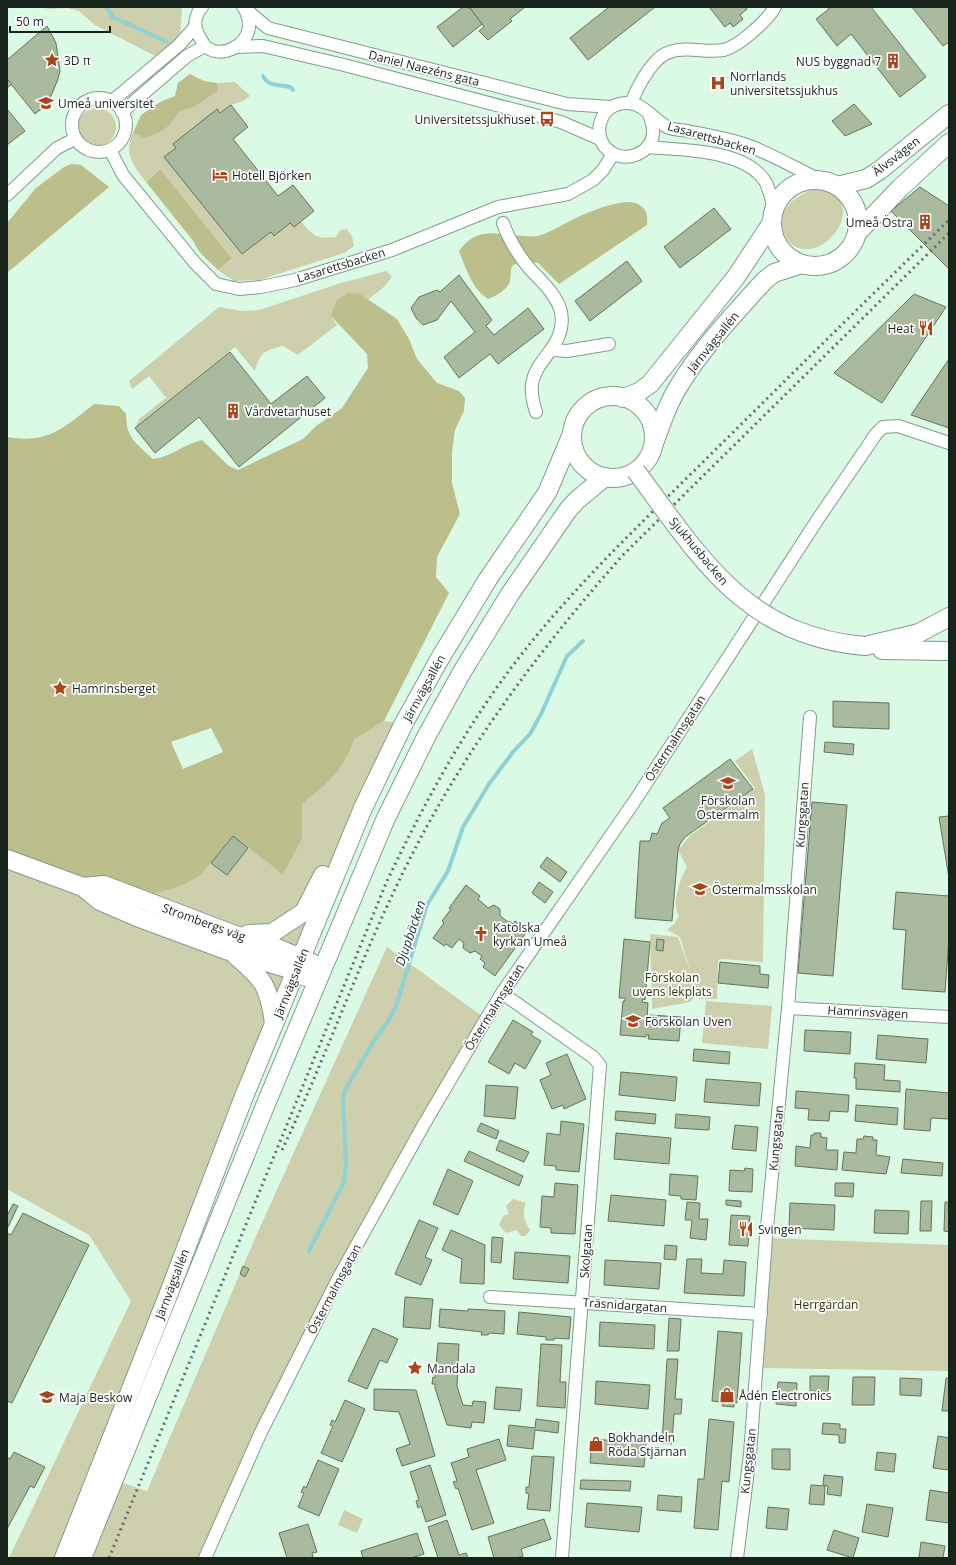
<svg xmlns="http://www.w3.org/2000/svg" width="956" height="1565" viewBox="0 0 956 1565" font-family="'Open Sans',sans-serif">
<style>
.green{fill:#cdcfad}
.forest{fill:#bcbe8b;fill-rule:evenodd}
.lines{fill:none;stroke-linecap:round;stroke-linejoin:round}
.stream{stroke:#8ed1d6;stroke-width:4}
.building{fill:#a9ba9e;stroke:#64735a}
.street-casing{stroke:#819d8a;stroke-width:14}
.secondary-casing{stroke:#819d8a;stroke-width:20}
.street{stroke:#fff;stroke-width:12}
.secondary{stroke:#fff;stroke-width:18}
.rail{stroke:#5e7165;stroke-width:3;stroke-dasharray:2 4;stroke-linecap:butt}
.secondary-bridge-casing{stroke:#819d8a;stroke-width:20;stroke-linecap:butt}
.secondary-bridge{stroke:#fff;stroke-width:18}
.labels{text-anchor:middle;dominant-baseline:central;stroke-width:3.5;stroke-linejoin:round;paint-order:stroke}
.poi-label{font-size:12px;fill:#18231c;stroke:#fefefe;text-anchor:start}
.street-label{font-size:12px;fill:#18231c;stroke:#fefefe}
.park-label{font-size:12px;fill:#313209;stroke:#fefefe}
.water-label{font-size:13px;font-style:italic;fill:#16373a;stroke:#fefefe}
</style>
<rect width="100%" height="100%" fill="#dbfae5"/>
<!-- green -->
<g class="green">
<polygon points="42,7 182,7 180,38 161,59 95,25 79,11 68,8 48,9"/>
<path d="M235,82L250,96L243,101L231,105L165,157L242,254L271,232L274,236L290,223L294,227L301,221C314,237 316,239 336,237L340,230L347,229L352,236L354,246L344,253L259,280L234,281L218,270L232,260L159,169L146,182C134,167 123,153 133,133L144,138L170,125L179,112L196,106L218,91L217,83Z"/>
<circle cx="97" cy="127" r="19"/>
<path d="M816,188C873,195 828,265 794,246C789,243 785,237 783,232C774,210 798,194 816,188Z"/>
<path d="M386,271L392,276L386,285L368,300L360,294L331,316L337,325L298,355L283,346C265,350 260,352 255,371L235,347L135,428L139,419L166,398L149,376L132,389L129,381L219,307L242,311L259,310L341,283Z"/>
<polygon points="384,721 404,723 96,1474 147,1491 256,1236 387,947 486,1019 339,1277 205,1558 9,1558 131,1301 89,1235 7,1189 7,859 200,876 211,863 227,875 248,848 255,852 302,839 302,804 324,786 347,757 355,739"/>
<path d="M752,749L765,795L763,962L721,959L718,961L717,999H699L696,991V996L690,1002L652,1009L650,934L678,937L691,974L680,937L667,930L674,924L679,916C671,904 680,879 687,867L678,850L691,835L755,788L735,761Z"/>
<polygon points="706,1001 772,1006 768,1049 702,1043"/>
<path d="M513,1199L526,1203C521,1215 525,1220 530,1230L526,1236H521L517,1230L506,1233L499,1225L503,1216L509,1214L506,1206Z"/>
<polygon points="766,1238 949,1245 949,1371 757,1368"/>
<polygon points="344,1510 363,1519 357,1533 338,1525"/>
</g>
<!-- forest -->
<g class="forest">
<polygon points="190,74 204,81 217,83 218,91 196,106 179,112 170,125 158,133 144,138 133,133 141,115 160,102 175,96 178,83"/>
<polygon points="71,164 81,165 109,187 7,273 7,223 36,188 64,167"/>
<path d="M160,169L232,259L218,270C208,259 199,255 194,242L146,182Z"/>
<path d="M626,202C641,202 649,209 647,225L559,284L538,263L519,262L512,266C510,271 511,276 510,281C507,290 496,296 488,299C472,289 466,268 459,251C476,226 497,234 522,236C527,236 533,237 538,236C549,233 558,227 568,222C585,213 607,204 626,202Z"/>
<path d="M348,293L360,294L397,319L409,339L417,359L437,383L459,391L465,398L464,411L455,430L452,452V483L460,514L437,557L436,577L449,593L384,721L355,739L347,757L338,771L324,786L302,804V839L283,874L233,836L200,876L180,886L140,898L7,859V437C49,444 63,428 94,404L119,406L126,414C126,438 136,443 153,459C171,457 184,444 202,440L229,466L238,470L303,439L316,426L342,408L368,368L367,354L331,316L337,300ZM211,728L223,752L183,769L171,742Z"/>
</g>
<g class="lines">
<!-- stream -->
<g class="stream">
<polyline points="106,7 113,17 167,42"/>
<path d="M263,76C268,87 280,84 290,87L293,90"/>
<polyline points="309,1251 344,1182 346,1163 343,1099 345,1090 374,1041 389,1020 396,1006 427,905 448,871 463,827 489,784 513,752 530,734 541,714 567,656 583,641"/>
</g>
</g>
<!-- building -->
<g class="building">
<polygon points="463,7 462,7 525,7 510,19 512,21 488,40 479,31 484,27 482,24 470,8"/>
<polygon points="463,7 470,8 482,24 453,47 437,27"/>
<polygon points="609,7 655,7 588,60 570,38"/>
<polygon points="709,7 746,7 747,9 740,15 743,19 733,27 730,23 725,27"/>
<polygon points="828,7 871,7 926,77 900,97 851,34 837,46 816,19 829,9"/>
<polygon points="912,7 949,7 949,42 943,46"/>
<polygon points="47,26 56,43 60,71 58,79 51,96 44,107 35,114 7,79 7,60"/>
<polygon points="7,79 12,84 7,88"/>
<polygon points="854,104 872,124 845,136 832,121"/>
<polygon points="231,105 248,127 233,139 278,196 293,185 314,211 294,227 290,223 274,236 271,232 242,254 164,157 176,148 173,144 217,109 220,113"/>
<polygon points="7,109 25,131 7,145"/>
<polygon points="920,187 949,206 949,269 891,211"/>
<polygon points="714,208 731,229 680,268 664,247"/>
<polygon points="627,261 642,281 590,321 575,301"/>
<polygon points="459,275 492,320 486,326 494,335 528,308 544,329 498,364 490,354 459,378 444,357 475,332 451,301 437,320 423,325 416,318 411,308 419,297 437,290 440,292"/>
<polygon points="914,294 946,307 882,403 834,373"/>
<polygon points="230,352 271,404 307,376 325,398 239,467 199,417 155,453 135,428"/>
<polygon points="949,359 949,428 911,415"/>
<polygon points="833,701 889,703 889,729 833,727"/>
<polygon points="825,742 854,744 853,755 824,752"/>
<polygon points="730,759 753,789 685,837 680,844 678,850 672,921 635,918 640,841 650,841 652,833 657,834 662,823 670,818 663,808"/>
<polygon points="812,802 847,805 833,976 798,973"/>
<polygon points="949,816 949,878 939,817"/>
<polygon points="233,836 248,848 227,875 211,863"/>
<polygon points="547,857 567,872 560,882 540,867"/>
<polygon points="539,882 553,892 545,903 532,893"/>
<polygon points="466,885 480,896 478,899 488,908 494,905 500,909 500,916 508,922 509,921 513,924 515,921 528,930 495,976 483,967 485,963 480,959 482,956 475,951 470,953 463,948 464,943 459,939 452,948 446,944 444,946 433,938 444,923 442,921 451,909 449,908"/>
<polygon points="896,892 949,896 949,938 945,992 902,989 906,930 893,929"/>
<polygon points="624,939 650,942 645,1000 643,999 642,1002 648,1003 647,1020 650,1021 650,1015 681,1017 679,1041 648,1039 649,1035 646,1035 646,1037 620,1035 623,1001 625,1001 625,998 619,998"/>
<polygon points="657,939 664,940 663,951 656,950"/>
<polygon points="720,962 760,966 760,974 769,975 768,988 718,983"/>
<polygon points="513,1020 533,1032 531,1035 541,1041 525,1069 515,1063 509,1074 488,1062"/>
<polygon points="805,1030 851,1032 850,1054 804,1051"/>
<polygon points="878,1035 928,1039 926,1063 876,1059"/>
<polygon points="694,1049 730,1052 729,1064 693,1061"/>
<polygon points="567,1054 586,1099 564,1109 563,1105 552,1109 540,1080 551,1075 546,1063"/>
<polygon points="855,1063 885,1065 884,1080 900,1081 900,1092 856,1089 856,1078 854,1078"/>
<polygon points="621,1072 677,1077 675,1101 619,1095"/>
<polygon points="706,1079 761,1083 759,1106 704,1102"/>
<polygon points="486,1085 518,1087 515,1119 484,1116"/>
<polygon points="906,1089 949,1093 949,1119 931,1118 930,1131 904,1129"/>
<polygon points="796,1091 849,1095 848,1112 830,1111 829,1121 808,1120 809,1109 795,1108"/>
<polygon points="856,1105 898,1108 897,1125 855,1121"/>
<polygon points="616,1111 656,1114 655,1124 615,1120"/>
<polygon points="676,1114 710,1117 709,1130 675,1128"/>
<polygon points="561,1121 584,1124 579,1172 556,1170 556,1166 544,1165 547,1133 560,1135"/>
<polygon points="481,1123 499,1131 496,1139 477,1131"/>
<polygon points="735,1125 758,1127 756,1151 732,1149"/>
<polygon points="616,1133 671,1138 669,1164 614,1159"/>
<polygon points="814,1133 821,1133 821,1137 827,1138 826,1150 838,1150 837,1170 795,1166 796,1146 810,1148 811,1135 814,1135"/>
<polygon points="864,1136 873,1137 873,1140 877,1140 876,1155 890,1157 886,1174 842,1170 844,1152 856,1153 857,1139 863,1139"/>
<polygon points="500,1140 529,1152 524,1162 496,1150"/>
<polygon points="469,1151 523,1176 519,1186 464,1161"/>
<polygon points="903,1159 943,1163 942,1176 901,1173"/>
<polygon points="745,1168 753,1169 752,1192 729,1191 730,1170 744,1171"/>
<polygon points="448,1169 473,1181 458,1215 433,1204"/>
<polygon points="670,1174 698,1176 696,1200 681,1199 681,1196 669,1195"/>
<polygon points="555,1183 578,1185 575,1234 551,1233 551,1228 540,1227 542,1196 554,1197"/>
<polygon points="835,1183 854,1183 853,1197 835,1196"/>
<polygon points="611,1195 666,1200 664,1226 608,1221"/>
<polygon points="726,1200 741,1201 741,1207 726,1205"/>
<polygon points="921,1201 932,1201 931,1231 920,1231"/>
<polygon points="687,1202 700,1203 699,1219 708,1219 706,1240 690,1238 692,1220 685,1220"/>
<polygon points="945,1202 949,1202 949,1232 944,1231"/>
<polygon points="790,1203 835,1205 834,1230 789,1228"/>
<polygon points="13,1204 18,1206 7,1229 7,1216"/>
<polygon points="875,1210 909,1211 908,1234 874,1233"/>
<polygon points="23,1213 89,1245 12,1403 7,1401 7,1233 11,1235"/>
<polygon points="731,1215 750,1216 748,1246 729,1245"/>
<polygon points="419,1220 438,1228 425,1257 432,1260 421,1285 395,1274"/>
<polygon points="451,1230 485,1245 484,1284 460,1283 462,1259 442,1250"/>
<polygon points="492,1237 503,1238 501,1263 491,1262"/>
<polygon points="665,1245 677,1246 676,1260 664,1259"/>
<polygon points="515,1252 570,1256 568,1283 513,1279"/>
<polygon points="687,1259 702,1259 701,1273 723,1274 724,1260 746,1262 744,1296 684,1293"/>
<polygon points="605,1260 661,1263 659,1289 604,1285"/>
<polygon points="243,1266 249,1269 245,1277 240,1274"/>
<polygon points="405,1297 433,1299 430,1329 403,1327"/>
<polygon points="440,1309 468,1311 468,1309 505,1311 504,1334 489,1333 488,1335 481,1335 482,1332 439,1327"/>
<polygon points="519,1312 571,1317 569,1339 554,1338 554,1340 546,1340 546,1337 517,1334"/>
<polygon points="669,1318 681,1319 679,1351 667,1351"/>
<polygon points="600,1322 655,1325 654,1349 599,1346"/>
<polygon points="373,1328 398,1339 387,1363 380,1360 367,1389 348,1381"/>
<polygon points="718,1331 742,1333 737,1403 734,1402 734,1407 722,1406 723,1402 712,1401"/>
<polygon points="438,1343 459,1344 457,1386 463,1405 472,1406 473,1401 486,1402 484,1423 472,1422 471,1428 447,1425 435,1388 435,1384 432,1384 433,1377 435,1378"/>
<polygon points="541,1344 562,1345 560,1382 566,1382 565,1408 537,1406"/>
<polygon points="667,1359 678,1359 675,1399 682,1399 681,1414 674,1414 672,1444 662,1443"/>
<polygon points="810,1376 829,1376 828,1392 810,1391"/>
<polygon points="853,1377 875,1377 874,1405 852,1405"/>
<polygon points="900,1378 922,1379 921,1396 900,1395"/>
<polygon points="946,1378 949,1378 949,1411 942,1411"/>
<polygon points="596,1381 650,1385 648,1409 595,1404"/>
<polygon points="778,1382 797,1383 796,1406 776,1404"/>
<polygon points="496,1387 522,1389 520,1411 494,1409"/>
<polygon points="374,1389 416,1390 435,1456 402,1466 396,1449 410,1444 399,1412 374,1410"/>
<polygon points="345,1400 365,1409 342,1462 321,1453 333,1426 330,1425 332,1420 335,1422"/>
<polygon points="536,1419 559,1422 558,1433 535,1430 533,1449 507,1446 509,1425 535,1428"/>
<polygon points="709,1419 734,1422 729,1482 722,1481 718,1530 694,1528 698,1479 704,1479"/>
<polygon points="823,1423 840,1424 840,1429 846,1429 845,1443 839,1443 839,1435 822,1434"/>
<polygon points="938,1436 949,1438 949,1470 933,1468"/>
<polygon points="499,1439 506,1460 476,1470 494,1523 472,1530 458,1488 456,1489 453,1482 457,1481 451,1463 469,1457 467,1449"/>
<polygon points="592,1439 646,1443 644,1467 590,1463"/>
<polygon points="772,1449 790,1449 790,1470 772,1469"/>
<polygon points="14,1452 45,1467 34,1488 30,1486 7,1529 7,1457 10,1459"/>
<polygon points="877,1452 896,1454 894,1472 875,1470"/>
<polygon points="532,1456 554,1457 550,1511 527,1509 529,1494 526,1493 526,1487 529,1487"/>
<polygon points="318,1460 339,1469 319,1516 298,1507 304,1493 301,1492 304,1486 306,1488"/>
<polygon points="430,1465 446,1515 426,1522 421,1506 418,1508 416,1501 419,1500 410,1472"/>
<polygon points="824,1475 843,1477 841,1496 827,1494 828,1486 823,1485"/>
<polygon points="581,1480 631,1481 630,1491 580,1489"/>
<polygon points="811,1485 825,1486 824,1505 809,1504"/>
<polygon points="930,1490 949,1493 949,1523 926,1520"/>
<polygon points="658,1495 682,1497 681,1512 657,1510"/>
<polygon points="587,1503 642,1507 639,1532 585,1527"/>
<polygon points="867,1504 893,1508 888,1537 862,1532"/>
<polygon points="768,1507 789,1509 787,1530 766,1528"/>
<polygon points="544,1519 551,1539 521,1549 523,1556 516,1558 494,1558 488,1537"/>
<polygon points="447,1520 459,1555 466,1553 468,1558 438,1558 428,1527"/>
<polygon points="308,1524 317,1552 312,1553 313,1558 287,1558 279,1533"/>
<polygon points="834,1530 859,1538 853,1558 827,1550"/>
<polygon points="417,1533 424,1554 411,1558 363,1558 361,1551"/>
<polygon points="921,1542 945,1546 943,1558 919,1558"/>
</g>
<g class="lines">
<!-- street casing -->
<g class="street-casing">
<g id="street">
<path d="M202,7C195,15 193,26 199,36C201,39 203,44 206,47C222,59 247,46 249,27C250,20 247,15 245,9"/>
<polyline points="243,7 268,28 567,104 611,107"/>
<polyline points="237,47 263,46 344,65 561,122 600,139"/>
<circle cx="99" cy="125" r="27"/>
<polyline points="111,102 179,45 195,27"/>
<path d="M631,103C637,88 645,73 656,61C675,41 701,54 724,50C739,46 767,21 775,7"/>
<polyline points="122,112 187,56 205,46"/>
<path d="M649,114C651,121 654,127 653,134C650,156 622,164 607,149C600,143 598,132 600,124C603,110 615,102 629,103C644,104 654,120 667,127C673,130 681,130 688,131C706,135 726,138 744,144C770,153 795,168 820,180"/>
<path d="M647,147C681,150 744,149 765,181C769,188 771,199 774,207"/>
<polyline points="110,150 123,175 195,263 216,284 239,289 261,287 295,280 392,250 498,207 568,194 593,180 603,170 613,154"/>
<polyline points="7,195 57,148 75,139"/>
<path d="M503,223C508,238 519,256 529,268C541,281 557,295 561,312C567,346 536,357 532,384C531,394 533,403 536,412"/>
<polyline points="553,350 567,351 609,344"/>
<polyline points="502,993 593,1057 600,1065 562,1558"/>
<polyline points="788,1008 949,1017"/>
<polyline points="490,1297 761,1314"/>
<polyline points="205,1558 261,1432 339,1277 423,1126 486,1019 502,993 634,802 820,516 876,434 883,427 898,426 949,443"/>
<polyline points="737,1558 750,1454 766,1238 788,1008 810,717"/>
</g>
</g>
<!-- secondary casing -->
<g class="secondary-casing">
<g id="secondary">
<circle cx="815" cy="223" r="43"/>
<polyline points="837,186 866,179 880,170 949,114"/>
<polyline points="857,233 900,188 949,143"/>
<circle cx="613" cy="437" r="41"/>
<polyline points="623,398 639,392 650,384 736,277 771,224"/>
<path d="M654,443C662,422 669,400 682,381C703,347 737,311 764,281L774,273L802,264"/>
<polyline points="865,646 919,633 949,617"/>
<polyline points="882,650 946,651"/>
<polyline points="7,859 83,887 100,901 137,917 229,951 296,971 306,977"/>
<polyline points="83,887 104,885 235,935 270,945 312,963"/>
<polyline points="248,934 272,933 304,912 323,875"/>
<path d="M236,956C264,979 269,987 274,1023"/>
<polyline points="64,1558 167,1298 243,1099 363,808 404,723 439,660 488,579 547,493 572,434"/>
<polyline points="82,1558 265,1106 386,818 426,737 462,672 510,594 568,510 577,500 605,477"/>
</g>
</g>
<!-- street -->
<use href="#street" class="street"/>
<!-- secondary -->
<use href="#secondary" class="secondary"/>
<!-- rail -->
<g class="rail">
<path d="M282,1150C323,1064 355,973 396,887C454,764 532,658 622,556L949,233"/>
<path d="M109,1558L387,881C420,812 455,746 500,683C558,602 631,533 702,463C784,382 866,300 949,220"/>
</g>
<!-- secondary-bridge casing -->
<g class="secondary-bridge-casing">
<path id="secondary-bridge" d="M636,471C701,559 746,636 865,646"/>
</g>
<!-- secondary-bridge -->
<use href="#secondary-bridge" class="secondary-bridge"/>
</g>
<!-- icons -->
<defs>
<g id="sight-bare" transform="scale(1.2)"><path d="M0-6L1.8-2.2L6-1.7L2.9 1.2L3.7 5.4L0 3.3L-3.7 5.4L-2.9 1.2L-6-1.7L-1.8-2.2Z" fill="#aa451a" stroke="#fefefe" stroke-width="2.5" paint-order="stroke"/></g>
<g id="building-bare" transform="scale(1.2)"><path d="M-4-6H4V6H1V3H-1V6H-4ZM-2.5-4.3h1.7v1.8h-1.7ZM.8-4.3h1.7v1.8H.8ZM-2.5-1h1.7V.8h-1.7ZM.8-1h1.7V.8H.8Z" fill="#aa451a" stroke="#fefefe" stroke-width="2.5" paint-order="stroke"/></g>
<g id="hospital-bare" transform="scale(1.2)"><path d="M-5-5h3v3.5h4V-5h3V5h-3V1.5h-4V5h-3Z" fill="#aa451a" stroke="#fefefe" stroke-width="2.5" paint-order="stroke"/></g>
<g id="university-bare" transform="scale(1.2)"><path d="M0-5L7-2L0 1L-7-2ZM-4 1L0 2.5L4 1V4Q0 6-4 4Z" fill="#aa451a" stroke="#fefefe" stroke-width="2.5" paint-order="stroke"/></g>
<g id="bus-bare" transform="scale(1.2)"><path d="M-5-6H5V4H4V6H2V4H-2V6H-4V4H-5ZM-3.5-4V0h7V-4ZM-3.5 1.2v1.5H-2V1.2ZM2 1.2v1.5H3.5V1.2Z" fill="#aa451a" stroke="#fefefe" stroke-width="2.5" paint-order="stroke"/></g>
<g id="hotel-bare" transform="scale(1.2)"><path d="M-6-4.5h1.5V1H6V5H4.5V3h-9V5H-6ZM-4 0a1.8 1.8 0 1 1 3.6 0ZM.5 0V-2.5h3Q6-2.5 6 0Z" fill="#aa451a" stroke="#fefefe" stroke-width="2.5" paint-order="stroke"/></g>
<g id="restaurant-bare" transform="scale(1.2)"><path d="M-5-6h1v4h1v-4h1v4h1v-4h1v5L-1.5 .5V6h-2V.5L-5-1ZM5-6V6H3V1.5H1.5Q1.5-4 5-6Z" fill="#aa451a" stroke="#fefefe" stroke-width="2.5" paint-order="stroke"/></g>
<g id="school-bare" transform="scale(1.2)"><path d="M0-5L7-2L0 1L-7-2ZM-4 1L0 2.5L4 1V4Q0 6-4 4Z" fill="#aa451a" stroke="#fefefe" stroke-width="2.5" paint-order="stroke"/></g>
<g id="church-bare" transform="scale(1.2)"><path d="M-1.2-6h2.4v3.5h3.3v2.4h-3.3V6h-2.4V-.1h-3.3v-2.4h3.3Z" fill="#aa451a" stroke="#fefefe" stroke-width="2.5" paint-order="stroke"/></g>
<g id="shop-bare" transform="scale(1.2)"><path d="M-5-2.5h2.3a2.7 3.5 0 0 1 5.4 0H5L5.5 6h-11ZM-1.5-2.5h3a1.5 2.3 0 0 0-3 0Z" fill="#aa451a" stroke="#fefefe" stroke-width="2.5" paint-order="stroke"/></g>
</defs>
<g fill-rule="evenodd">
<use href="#sight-bare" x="52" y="60"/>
<use href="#building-bare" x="893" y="61"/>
<use href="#hospital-bare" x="718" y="83"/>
<use href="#university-bare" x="46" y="103"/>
<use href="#bus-bare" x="547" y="119"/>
<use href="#hotel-bare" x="220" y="175"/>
<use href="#building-bare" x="925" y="222"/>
<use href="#restaurant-bare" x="926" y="328"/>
<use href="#building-bare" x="233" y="411"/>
<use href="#sight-bare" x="60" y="688"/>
<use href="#school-bare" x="728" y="783"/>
<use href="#school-bare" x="700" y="889"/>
<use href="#church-bare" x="481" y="934"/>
<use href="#school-bare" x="633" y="1021"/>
<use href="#restaurant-bare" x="746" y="1229"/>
<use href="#sight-bare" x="415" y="1368"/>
<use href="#shop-bare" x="727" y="1395"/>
<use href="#school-bare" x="47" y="1397"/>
<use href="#shop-bare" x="596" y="1444"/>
</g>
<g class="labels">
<!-- poi labels -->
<g class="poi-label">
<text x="64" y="60">3D π</text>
<text x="881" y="61" text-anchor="end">NUS byggnad 7</text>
<text x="730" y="76">Norrlands<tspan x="730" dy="14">universitetssjukhus</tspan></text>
<text x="58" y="103">Umeå universitet</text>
<text x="535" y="119" text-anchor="end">Universitetssjukhuset</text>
<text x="232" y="175">Hotell Björken</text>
<text x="913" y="222" text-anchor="end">Umeå Östra</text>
<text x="914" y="328" text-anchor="end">Heat</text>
<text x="245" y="411">Vårdvetarhuset</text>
<text x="72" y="688">Hamrinsberget</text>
<text x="728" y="800" text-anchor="middle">Förskolan<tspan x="728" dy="14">Östermalm</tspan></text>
<text x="712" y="889">Östermalmsskolan</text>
<text x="493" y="927">Katolska<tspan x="493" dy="14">kyrkan Umeå</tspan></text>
<text x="645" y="1021">Förskolan Uven</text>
<text x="758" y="1229">Svingen</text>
<text x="427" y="1368">Mandala</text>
<text x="739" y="1395">Ådén Electronics</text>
<text x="59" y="1397">Maja Beskow</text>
<text x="608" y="1437">Bokhandeln<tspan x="608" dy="14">Röda Stjärnan</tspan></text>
</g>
<!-- street labels -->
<g class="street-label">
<text transform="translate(424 68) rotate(14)">Daniel Naezéns gata</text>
<text transform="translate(712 138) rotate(16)">Lasarettsbacken</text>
<text transform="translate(896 156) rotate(-38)">Älvsvägen</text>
<text transform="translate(341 265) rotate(-17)">Lasarettsbacken</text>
<text transform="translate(713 342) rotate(-51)">Järnvägsallén</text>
<text transform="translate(699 551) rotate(50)">Sjukhusbacken</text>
<text transform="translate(424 688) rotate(-61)">Järnvägsallén</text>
<text transform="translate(675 738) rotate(-57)">Östermalmsgatan</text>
<text transform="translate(802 815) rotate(-86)">Kungsgatan</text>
<text transform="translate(204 922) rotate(20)">Strombergs väg</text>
<text transform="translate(291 983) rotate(-68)">Järnvägsallén</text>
<text transform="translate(494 1007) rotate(-58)">Östermalmsgatan</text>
<text transform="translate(868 1012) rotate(3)">Hamrinsvägen</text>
<text transform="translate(776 1138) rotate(-85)">Kungsgatan</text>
<text transform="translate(586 1251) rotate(-86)">Skolgatan</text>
<text transform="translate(172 1284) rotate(-69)">Järnvägsallén</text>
<text transform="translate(334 1289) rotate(-62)">Östermalmsgatan</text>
<text transform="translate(625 1305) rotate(4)">Träsnidargatan</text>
<text transform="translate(748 1461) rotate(-84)">Kungsgatan</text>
</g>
<!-- park labels -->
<g class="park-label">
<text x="672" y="977">Förskolan<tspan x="672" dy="14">uvens lekplats</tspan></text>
<text x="826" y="1304">Herrgärdan</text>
</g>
<!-- water labels -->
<g class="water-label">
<text transform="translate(410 933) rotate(-71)">Djupbäcken</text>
</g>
</g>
<!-- border -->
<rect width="956" height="1565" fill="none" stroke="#18231c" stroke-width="16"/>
<!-- scale -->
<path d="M10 26v6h100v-6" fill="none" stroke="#18231c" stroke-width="2"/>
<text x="16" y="26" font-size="12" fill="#18231c" stroke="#fefefe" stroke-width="3" paint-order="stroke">50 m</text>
</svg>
